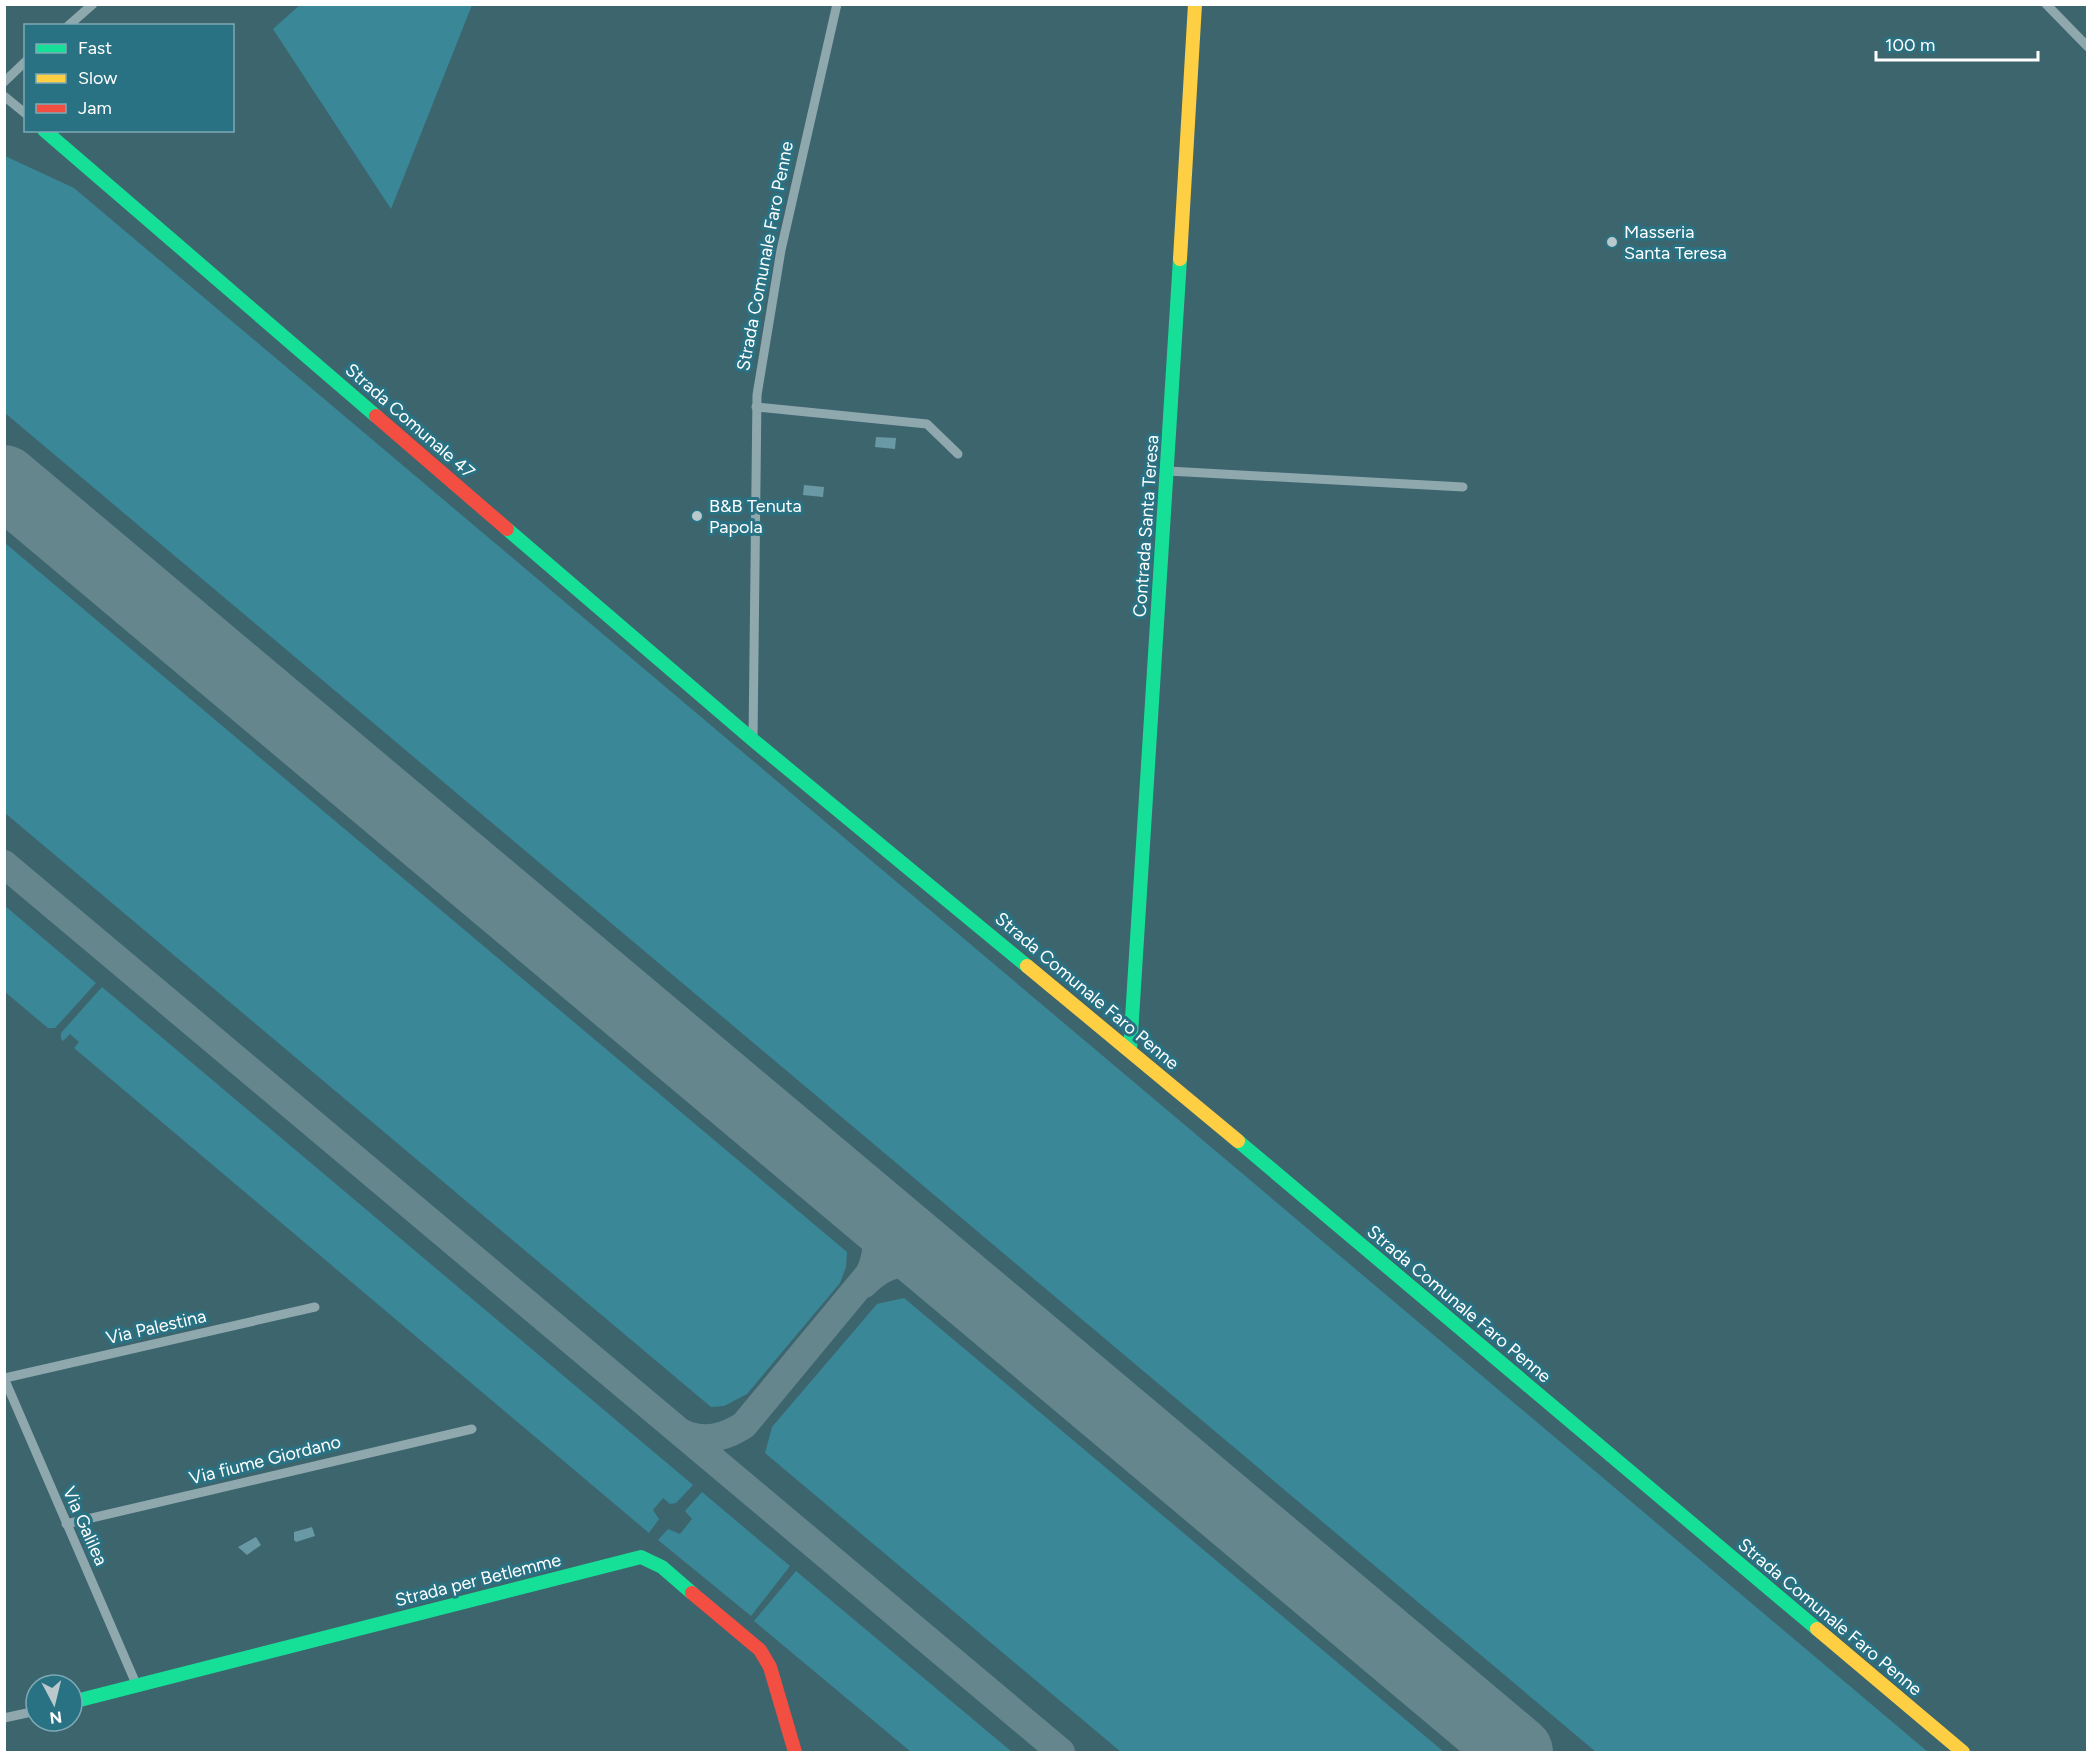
<svg xmlns="http://www.w3.org/2000/svg" width="2092" height="1757" viewBox="0 0 2092 1757" font-family="Figtree,sans-serif">
<style>
.green{fill:#3a8798}
.water{fill:#6999a4}
.lines{fill:none;stroke-linecap:round;stroke-linejoin:round}
.taxiway{stroke:#66868e;stroke-width:28}
.runway{stroke:#66868e;stroke-width:72}
.street{stroke:#8fa8ae;stroke-width:9}
.fast{stroke:#16e098;stroke-width:14}
.slow{stroke:#ffcf43;stroke-width:14}
.jam{stroke:#f24e42;stroke-width:14}
.poi-dot{fill:#bbc9cc;stroke:#287283;stroke-width:2}
.labels{text-anchor:middle;dominant-baseline:central;stroke-width:6;stroke-linejoin:round;paint-order:stroke}
.poi-label{font-size:18px;fill:#fff;stroke:#287283;text-anchor:start}
.street-label{font-size:18px;fill:#fff;stroke:#287283}
</style>
<rect width="100%" height="100%" fill="#3d656e"/>
<!-- green -->
<g class="green">
<polygon points="301,4 472,5 391,209 273,29"/>
<polygon points="5,156 74,188 1928,1752 1596,1752 5,413"/>
<polygon points="5,543 847,1252 846,1267 840,1283 747,1394 724,1406 711,1407 5,813"/>
<polygon points="5,906 96,983 55,1028 48,1028 5,992"/>
<polygon points="102,987 693,1485 676,1503 670,1504 663,1498 653,1510 659,1519 649,1533 74,1048 79,1042 70,1034 63,1041 61,1039 61,1033"/>
<polygon points="904,1298 1444,1752 1121,1752 765,1453 772,1427 877,1304"/>
<polygon points="702,1492 790,1566 751,1616 658,1540 668,1529 680,1534 692,1519 685,1511"/>
<polygon points="796,1571 1012,1752 911,1752 754,1621"/>
</g>
<!-- water -->
<g class="water">
<polygon points="876,437 896,438 895,449 875,447"/>
<polygon points="804,485 824,487 823,497 803,495"/>
<polygon points="312,1527 315,1536 296,1542 294,1540 294,1532"/>
<polygon points="256,1537 261,1545 247,1555 238,1547"/>
</g>
<g class="lines">
<!-- taxiway -->
<g class="taxiway">
<polyline points="4,864 1061,1752"/>
<path d="M864,1284C899,1249 923,1266 961,1285"/>
<path d="M682,1433C704,1443 724,1438 744,1425L869,1274C887,1238 869,1216 846,1189"/>
</g>
<!-- runway -->
<polyline class="runway" points="4,481 1517,1752"/>
<!-- street -->
<g class="street">
<polyline points="2046,4 2088,47"/>
<polyline points="68,26 93,4"/>
<polyline points="4,82 26,61"/>
<polyline points="4,96 26,114"/>
<polyline points="756,407 927,424 958,454"/>
<polyline points="1168,471 1463,487"/>
<polyline points="753,740 757,395 781,250 837,4"/>
<polyline points="4,1378 137,1686"/>
<polyline points="5,1378 315,1307"/>
<polyline points="66,1524 472,1429"/>
<polyline points="4,1718 36,1711"/>
</g>
<!-- fast -->
<g class="fast">
<polyline points="44,130 376,416"/>
<polyline points="507,529 753,740 1027,966"/>
<polyline points="1130,1050 1180,259"/>
<polyline points="1238,1141 1817,1629"/>
<polyline points="72,1702 641,1557 662,1567 692,1593"/>
</g>
<!-- slow -->
<g class="slow">
<polyline points="1180,259 1195,4"/>
<polyline points="1027,966 1238,1141"/>
<polyline points="1817,1629 1963,1752"/>
</g>
<!-- jam -->
<g class="jam">
<polyline points="376,416 507,529"/>
<polyline points="692,1593 760,1650 770,1667 795,1752"/>
</g>
</g>
<!-- markers -->
<g class="poi-dot">
<circle cx="1612" cy="242" r="6"/>
<circle cx="697" cy="516" r="6"/>
</g>
<g class="labels">
<!-- poi labels -->
<g class="poi-label">
<text x="1624" y="232">Masseria<tspan x="1624" dy="21">Santa Teresa</tspan></text>
<text x="709" y="506">B&amp;B Tenuta<tspan x="709" dy="21">Papola</tspan></text>
</g>
<!-- street labels -->
<g class="street-label">
<text transform="translate(765 256) rotate(-79)">Strada Comunale Faro Penne</text>
<text transform="translate(410 421) rotate(41)">Strada Comunale 47</text>
<text transform="translate(1146 526) rotate(-86)">Contrada Santa Teresa</text>
<text transform="translate(1087 991) rotate(40)">Strada Comunale Faro Penne</text>
<text transform="translate(1459 1304) rotate(40)">Strada Comunale Faro Penne</text>
<text transform="translate(156 1327) rotate(-13)">Via Palestina</text>
<text transform="translate(265 1460) rotate(-14)">Via fiume Giordano</text>
<text transform="translate(85 1526) rotate(66)">Via Galilea</text>
<text transform="translate(478 1580) rotate(-14)">Strada per Betlemme</text>
<text transform="translate(1830 1617) rotate(40)">Strada Comunale Faro Penne</text>
</g>
</g>
<!-- border -->
<rect width="2092" height="1757" fill="none" stroke="#ffffff" stroke-width="12"/>
<!-- legend -->
<rect x="24" y="24" width="210" height="108" fill="#287283" stroke="#7eaab5" stroke-width="1.5"/>
<rect x="36" y="44" width="30" height="9" fill="#16e098" stroke="#7eaab5" stroke-width="1.5"/>
<text x="78" y="54" font-size="18" fill="#ffffff">Fast</text>
<rect x="36" y="74" width="30" height="9" fill="#ffcf43" stroke="#7eaab5" stroke-width="1.5"/>
<text x="78" y="84" font-size="18" fill="#ffffff">Slow</text>
<rect x="36" y="104" width="30" height="9" fill="#f24e42" stroke="#7eaab5" stroke-width="1.5"/>
<text x="78" y="114" font-size="18" fill="#ffffff">Jam</text>
<!-- north arrow -->
<g transform="translate(54 1703) rotate(173)"><circle r="28" fill="#287283" stroke="#7eaab5" stroke-width="1.5"/>
<path d="M0-4.5L10 22L0 15L-10 22Z" fill="#bbc9cc"/>
<text y="-9" font-size="16" font-weight="bold" text-anchor="middle" fill="#ffffff">N</text>
</g>
<!-- scale -->
<path d="M1876 51v9h162v-9" fill="none" stroke="#ffffff" stroke-width="3"/>
<text x="1885" y="51" font-size="18" fill="#ffffff" stroke="#287283" stroke-width="4.5" paint-order="stroke">100 m</text>
</svg>
